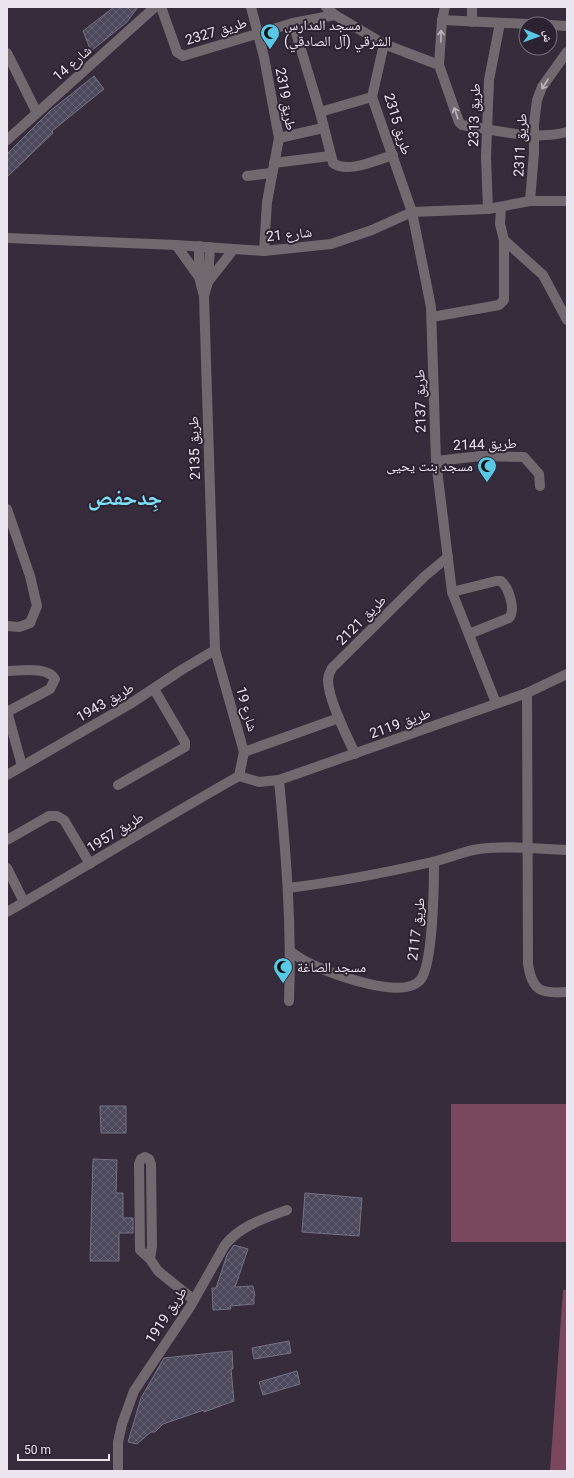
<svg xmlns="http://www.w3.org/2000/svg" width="574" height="1478" viewBox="0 0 574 1478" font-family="Roboto,'Noto Naskh Arabic',sans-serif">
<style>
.green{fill:#7a475e}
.building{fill:url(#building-cross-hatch);stroke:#757186}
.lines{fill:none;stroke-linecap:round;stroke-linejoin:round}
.minor{stroke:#71696f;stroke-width:10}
.oneway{stroke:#bbb3bc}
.labels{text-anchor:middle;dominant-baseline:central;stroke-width:4;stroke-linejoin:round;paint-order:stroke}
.poi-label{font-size:14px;fill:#ece5f0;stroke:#2c2232;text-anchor:start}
.street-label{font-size:14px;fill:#ece5f0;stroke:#2c2232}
.town-label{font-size:22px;font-weight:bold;fill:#7ee1fb;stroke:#2c2232}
</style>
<defs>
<pattern id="building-cross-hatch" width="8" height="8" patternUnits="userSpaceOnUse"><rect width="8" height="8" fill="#4d495d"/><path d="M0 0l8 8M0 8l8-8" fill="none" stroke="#676375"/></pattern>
</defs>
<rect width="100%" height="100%" fill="#362c3c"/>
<!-- green -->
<g class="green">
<rect x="451" y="1104" width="116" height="138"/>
<polygon points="563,1290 567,1290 567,1471 550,1471"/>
</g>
<!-- building -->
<g class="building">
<polygon points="114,7 138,7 127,22 91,51 83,31"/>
<polygon points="94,76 104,89 52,131 53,133 7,177 7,154 50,111"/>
<polygon points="100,1106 126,1106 126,1133 101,1133"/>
<polygon points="93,1159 117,1160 116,1193 123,1193 123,1218 133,1218 133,1233 119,1233 119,1261 90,1261"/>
<polygon points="305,1193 362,1198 359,1236 302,1232"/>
<polygon points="234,1245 248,1249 235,1287 253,1286 255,1296 254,1296 254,1304 230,1306 231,1309 213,1310 212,1288 216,1288 227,1255"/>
<polygon points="289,1341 291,1353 254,1359 252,1348"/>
<polygon points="232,1351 233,1369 231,1369 234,1401 204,1412 204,1410 163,1424 155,1432 151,1432 137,1444 128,1442 141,1398 164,1358"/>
<polygon points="297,1371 300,1384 263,1395 259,1382"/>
</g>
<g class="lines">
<!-- minor -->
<g class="minor">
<polyline points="161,7 177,52 183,56 293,23 335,15"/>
<polyline points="251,7 264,57 279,138 267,202 264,251"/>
<polyline points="326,7 335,15 384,44 439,65"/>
<path d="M445,7L442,20L439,65L459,122L462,125C497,130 532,141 567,132"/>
<polyline points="442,20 527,24"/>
<polyline points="472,22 472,7"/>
<path d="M293,23L320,112L333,163C347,174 376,160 393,155"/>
<polyline points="550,25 567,26"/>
<polyline points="384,44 372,97 412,212 431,307 436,461 452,592 496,703"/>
<polyline points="7,53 37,113"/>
<polyline points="320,112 372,97"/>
<polyline points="279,138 323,128"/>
<polyline points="7,140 155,7"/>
<polyline points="274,163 330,156"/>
<polyline points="247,176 271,173"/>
<polyline points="530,201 534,153 534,124 537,100 542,87 567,52"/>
<polyline points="501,208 500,224 504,240 543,275 567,320"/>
<polyline points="488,209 486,157 489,80 500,23"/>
<polyline points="7,238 176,245 264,251 331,244 372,230 412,212 488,209 530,201 567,201"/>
<polyline points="176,245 199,277"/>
<polyline points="199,246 199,277 204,296"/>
<polyline points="210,247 208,282 204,296 215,650 244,752 239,776"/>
<polyline points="208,282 233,250"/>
<polyline points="432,317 499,305 504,300 504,240"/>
<polyline points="436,461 481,456 524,457 539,474 540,486"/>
<polyline points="7,509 30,576 37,606 30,623 19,627 7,626"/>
<path d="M452,592L496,581H501C509,588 516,610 509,618L469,634"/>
<path d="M7,671C21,671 47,666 55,679L50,689L7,712"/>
<path d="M527,693L528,964C532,991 541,994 567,992"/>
<polyline points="7,711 22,766"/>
<polyline points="244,752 339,718"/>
<path d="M355,754C347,736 328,699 328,680C328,675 330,672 332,668L425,576L448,557"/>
<polyline points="7,775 130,704 183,669 215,650"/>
<polyline points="239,776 259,782 279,780 527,693 567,674"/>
<path d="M279,780C286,854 292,927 289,1001"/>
<polyline points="118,785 185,747 185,742 154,689"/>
<polyline points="7,840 49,816 57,816 64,820 90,864"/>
<polyline points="7,868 24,902"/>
<path d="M288,888C337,882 384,873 432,862C448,859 463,851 479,849C507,845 538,849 567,850"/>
<path d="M7,912C85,867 161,820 239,776"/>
<path d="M291,952C297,956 302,960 309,963C329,973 405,1002 421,979C433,963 434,885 434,862"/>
<polyline points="150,1259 140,1250 139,1164 141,1159 145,1157 149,1159 151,1164 152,1246 150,1259 158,1271 194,1300"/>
<path d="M118,1471V1442L122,1424L134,1391L190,1307L225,1245C240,1226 265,1218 287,1210"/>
</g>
</g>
<!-- one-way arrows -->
<defs><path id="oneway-shaft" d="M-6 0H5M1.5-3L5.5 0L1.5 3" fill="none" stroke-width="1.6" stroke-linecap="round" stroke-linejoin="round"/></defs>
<g class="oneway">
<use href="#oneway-shaft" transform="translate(441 36) rotate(-89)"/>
<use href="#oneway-shaft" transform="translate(545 84) rotate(123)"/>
<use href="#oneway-shaft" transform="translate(456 113) rotate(-109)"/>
</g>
<!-- icons -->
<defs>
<g id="mosque-pin" transform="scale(1)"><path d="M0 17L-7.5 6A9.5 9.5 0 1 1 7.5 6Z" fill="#59c8e5" stroke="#2c2232"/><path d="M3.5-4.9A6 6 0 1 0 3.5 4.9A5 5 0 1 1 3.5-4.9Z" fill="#111"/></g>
</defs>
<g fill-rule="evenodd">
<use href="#mosque-pin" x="270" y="33"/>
<use href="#mosque-pin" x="487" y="466"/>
<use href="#mosque-pin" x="283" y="967"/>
</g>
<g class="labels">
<!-- poi labels -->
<g class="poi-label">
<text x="284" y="25">مسجد المدارس<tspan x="284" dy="16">الشرقي (آل الصادقي)</tspan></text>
<text x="473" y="466" text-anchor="end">مسجد بنت يحيى</text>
<text x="297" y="967">مسجد الصاغة</text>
</g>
<!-- street labels -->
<g class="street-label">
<text transform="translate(216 31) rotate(-17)">طريق 2327</text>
<text transform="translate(72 63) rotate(-41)">شارع 14</text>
<text transform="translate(286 99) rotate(80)">طريق 2319</text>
<text transform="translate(474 115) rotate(-88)">طريق 2313</text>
<text transform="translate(398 124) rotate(73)">طريق 2315</text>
<text transform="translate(520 145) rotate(-87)">طريق 2311</text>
<text transform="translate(289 234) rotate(-6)">شارع 21</text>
<text transform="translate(420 401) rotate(-91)">طريق 2137</text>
<text transform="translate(485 444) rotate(-2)">طريق 2144</text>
<text transform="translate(194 448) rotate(-92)">طريق 2135</text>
<text transform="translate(361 620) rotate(-45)">طريق 2121</text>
<text transform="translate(105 702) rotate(-30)">طريق 1943</text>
<text transform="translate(247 709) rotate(74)">شارع 19</text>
<text transform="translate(400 723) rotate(-20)">طريق 2119</text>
<text transform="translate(115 832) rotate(-32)">طريق 1957</text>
<text transform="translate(416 929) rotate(-83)">طريق 2117</text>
<text transform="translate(166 1315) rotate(-57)">طريق 1919</text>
</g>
<!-- town labels -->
<g class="town-label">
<text x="125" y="497">جِدحفص</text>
</g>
</g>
<!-- border -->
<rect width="574" height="1478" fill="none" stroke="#ece5f0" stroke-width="16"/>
<!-- north arrow -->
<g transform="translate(538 36) rotate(92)"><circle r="19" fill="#2c2232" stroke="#79707e"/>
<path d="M0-3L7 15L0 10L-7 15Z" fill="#59c8e5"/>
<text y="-6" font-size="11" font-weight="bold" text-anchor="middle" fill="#ece5f0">ش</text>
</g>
<!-- scale -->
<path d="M18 1454v6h91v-6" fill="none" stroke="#ece5f0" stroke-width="2"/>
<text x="24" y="1454" font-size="12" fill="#ece5f0" stroke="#2c2232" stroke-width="3" paint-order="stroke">50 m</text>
</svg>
